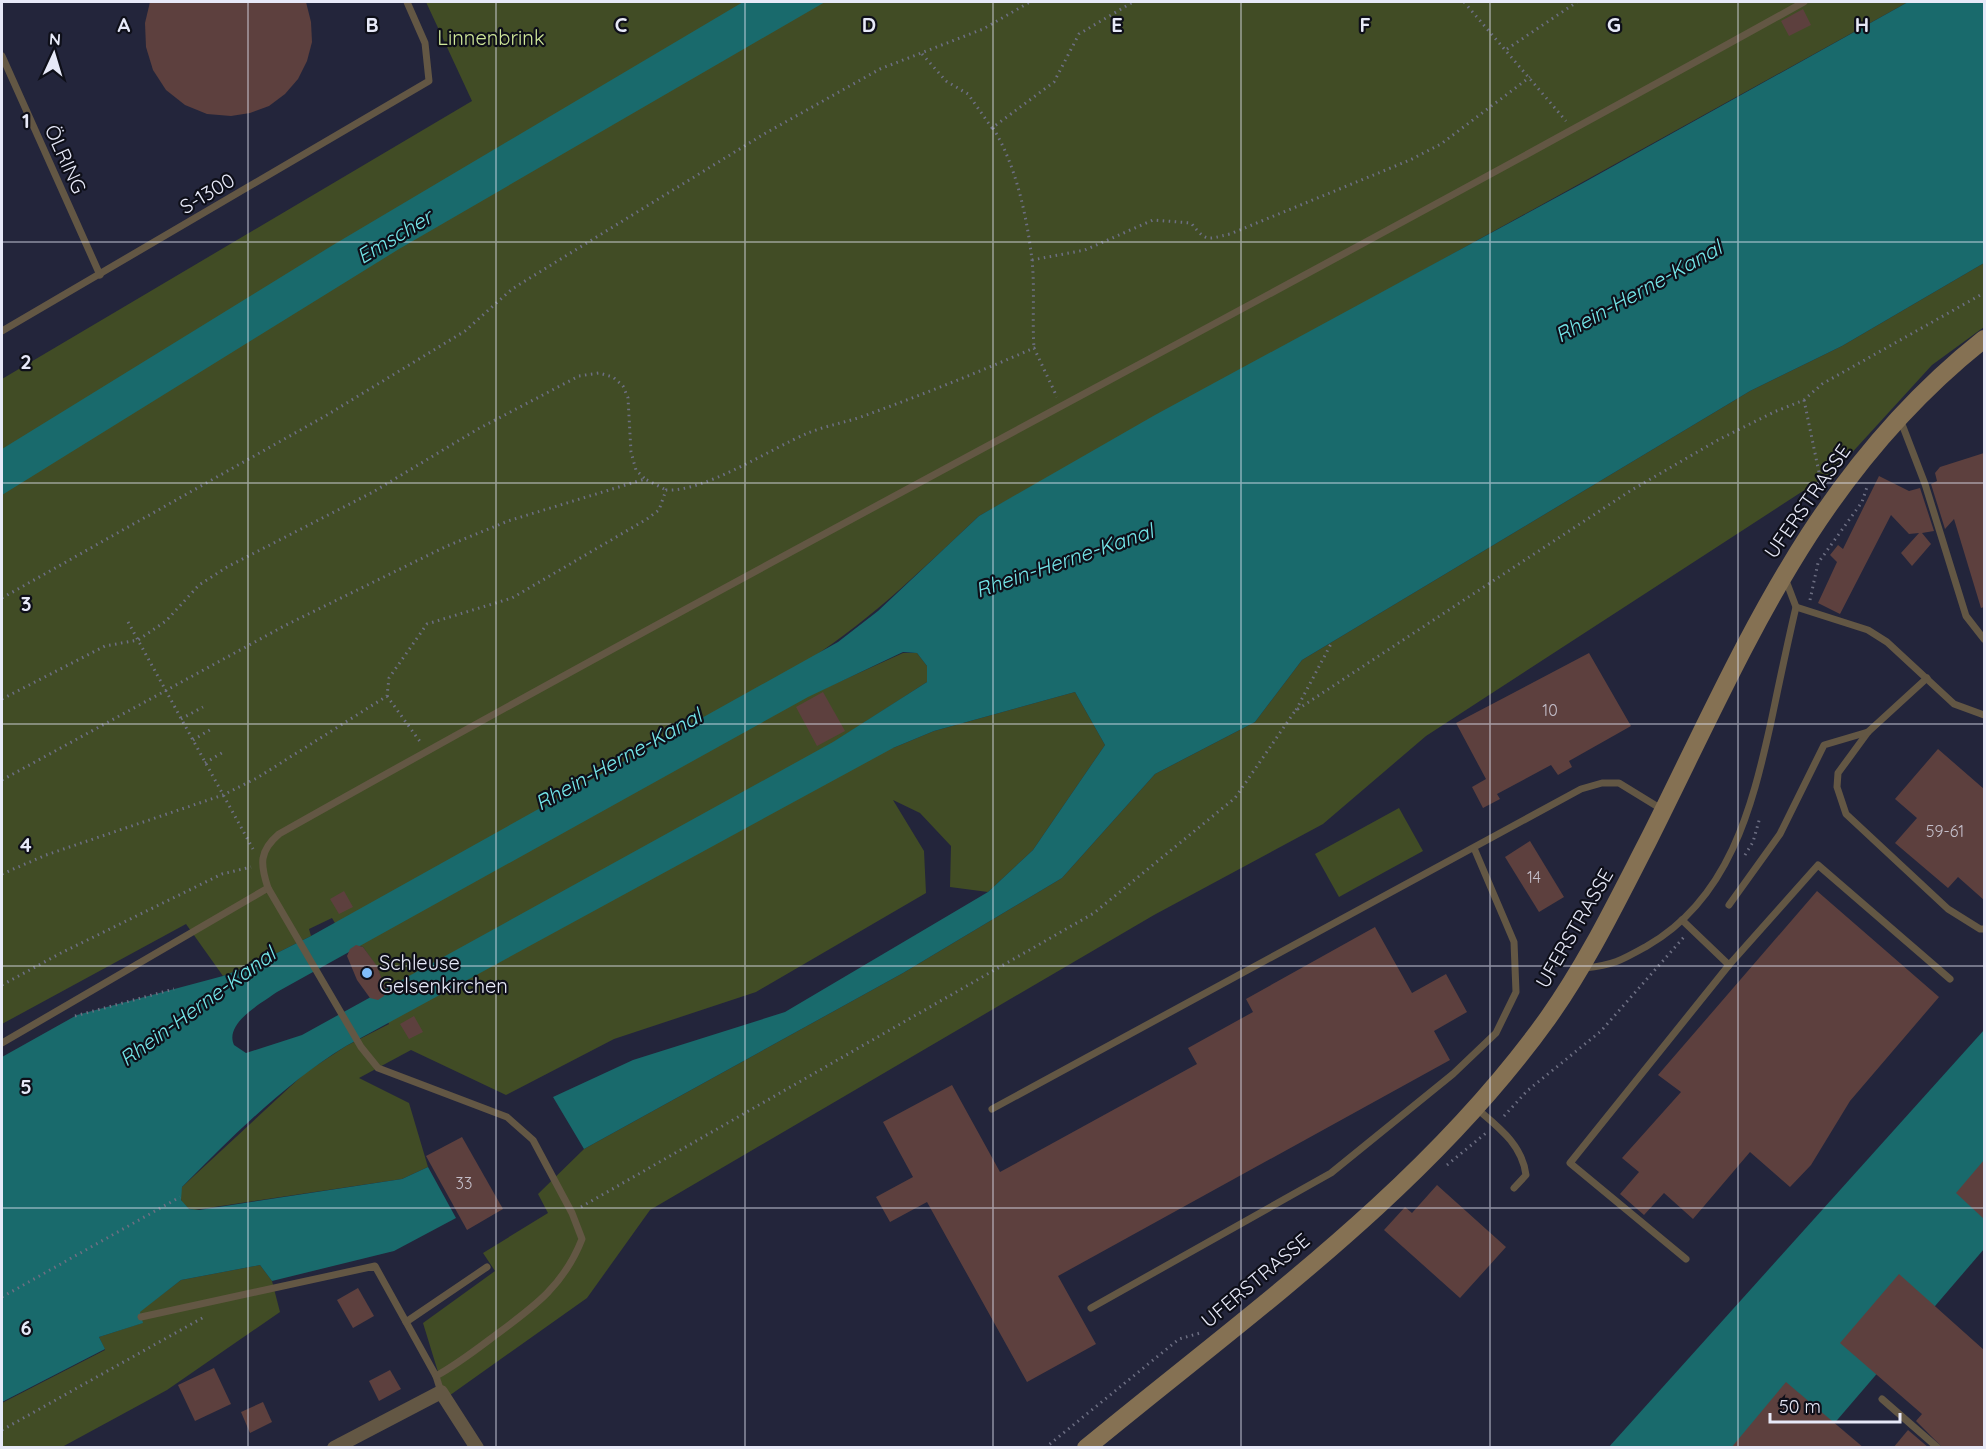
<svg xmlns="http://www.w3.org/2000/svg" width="1986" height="1449" viewBox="0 0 1986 1449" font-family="Quicksand,sans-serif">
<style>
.green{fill:#414c25}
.water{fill:#196a6c;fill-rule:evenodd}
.building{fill:#5d403e}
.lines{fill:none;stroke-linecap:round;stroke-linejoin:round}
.path{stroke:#6d6f83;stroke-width:3;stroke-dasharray:1.5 4.5;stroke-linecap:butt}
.service{stroke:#635744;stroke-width:7}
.minor{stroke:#635744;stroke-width:14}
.secondary{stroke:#857153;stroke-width:18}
.grid{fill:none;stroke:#e7e9f8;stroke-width:1.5;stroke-opacity:0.55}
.poi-dot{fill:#81bdfa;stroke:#0e0f19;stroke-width:2}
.labels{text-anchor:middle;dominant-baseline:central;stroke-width:4.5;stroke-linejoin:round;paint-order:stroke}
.number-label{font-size:16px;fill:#c4bfca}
.park-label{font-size:20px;fill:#d0e89a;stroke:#0e0f19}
.street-label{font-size:20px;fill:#e7e9f8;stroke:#0e0f19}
.poi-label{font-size:20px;fill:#e7e9f8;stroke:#0e0f19;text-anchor:start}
.water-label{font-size:21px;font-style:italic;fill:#75e7ea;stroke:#0e0f19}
.grid-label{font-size:20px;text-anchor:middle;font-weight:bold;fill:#e7e9f8;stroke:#0e0f19;stroke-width:4.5;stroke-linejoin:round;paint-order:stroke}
</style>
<rect width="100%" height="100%" fill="#23253b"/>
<!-- green -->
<g class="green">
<path d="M426,2H1908L979,516C917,574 866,625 793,670L808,696L903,653H917L927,666V682L834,742L893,748L934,731L1075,692L1105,745L1033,850L988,892L950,887L951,846L920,813L893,800L924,851L926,893L756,992L614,1039L506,1095L411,1050L359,1078L409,1103L428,1167L402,1179L194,1210C182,1207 178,1199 182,1187L305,1073L346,1046L389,1024L378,1000L386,990L377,967L363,947L356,945L350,949L332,918L309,929L311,936L259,962L223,976L186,924L2,1024V379L472,101Z"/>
<polygon points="1984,263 1984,327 1932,365 1837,469 1426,736 1323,824 1154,915 650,1210 587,1298 446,1398 423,1323 495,1271 483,1253 548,1213 538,1194 584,1149 903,973 1062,878 1155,774 1255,722 1302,660 1750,391 1842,346"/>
<polygon points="1399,808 1423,851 1339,897 1315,854"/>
<polygon points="260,1265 272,1281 280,1312 167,1390 62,1447 2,1448 2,1403 105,1350 99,1337 142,1323 139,1312 181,1280"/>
</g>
<!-- water -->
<g class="water">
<polygon points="743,2 825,2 399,249 2,495 2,449 333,245"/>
<path d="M1908,2H1984V263L1842,346L1750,391L1302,660L1255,722L1155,774L1062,878L903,973L584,1149L553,1097L633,1060L785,1012L988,892L1033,850L1105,745L1075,692L934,731L893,748L346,1046C284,1084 233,1136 182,1187L181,1200L189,1209L199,1210L402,1179L428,1167L456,1218L394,1251L272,1281L260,1265L181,1280L140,1312L143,1323L99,1337L105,1349L2,1402V1057L77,1015L223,976L259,962L311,936L838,642L878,611L979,516L1155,415L1583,183ZM903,652L917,653L927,666V682L833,742L302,1035L246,1053L234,1045C224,1023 262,1003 277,992L808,697Z"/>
<polygon points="1984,1030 1984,1249 1814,1447 1608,1448"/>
</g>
<!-- building -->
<g class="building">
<polygon points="150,2 306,2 311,22 312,42 307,61 298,79 285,94 269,106 250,113 231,116 207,114 185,105 166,90 153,70 146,47 145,23"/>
<polygon points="1803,9 1811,25 1789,36 1781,21"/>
<polygon points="1984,453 1984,607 1981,608 1954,519 1945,529 1931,484 1937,481 1935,473 1940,467"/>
<polygon points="1879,476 1909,491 1920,488 1934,531 1922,533 1931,544 1912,566 1901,553 1919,533 1909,534 1891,515 1840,614 1818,603 1837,562 1830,555 1838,545 1843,549"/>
<polygon points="1589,653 1631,726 1569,761 1572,767 1558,775 1551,765 1497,794 1500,799 1483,808 1472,787 1486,779 1456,723"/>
<polygon points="823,692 845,731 817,746 796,707"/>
<polygon points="1938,749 1984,789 1984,900 1958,877 1948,888 1895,843 1917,818 1895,799"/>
<polygon points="1530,841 1564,897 1539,912 1505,857"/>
<polygon points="344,891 353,907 339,914 330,899"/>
<polygon points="1817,891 1939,997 1850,1101 1811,1165 1790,1187 1750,1152 1693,1219 1664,1193 1644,1215 1620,1194 1639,1172 1622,1158 1681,1092 1658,1075"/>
<polygon points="1375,927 1412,993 1446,974 1467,1012 1434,1031 1450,1060 1058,1276 1096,1344 1027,1382 927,1202 890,1222 876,1197 913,1177 883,1122 952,1085 1000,1172 1197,1064 1188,1048 1253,1012 1246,999"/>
<polygon points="356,945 363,947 377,966 386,990 384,996 378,1000 370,998 357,980 347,956 350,949"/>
<polygon points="414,1016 423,1032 409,1039 400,1024"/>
<polygon points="462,1137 503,1209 467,1230 426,1156"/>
<polygon points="1984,1160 1984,1219 1956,1193"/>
<polygon points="1437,1185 1506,1247 1460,1298 1384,1230 1405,1207 1412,1213"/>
<polygon points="1899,1274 1984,1350 1984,1448 1943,1448 1916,1421 1922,1414 1840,1343"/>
<polygon points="358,1288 374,1316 353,1328 337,1300"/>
<polygon points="214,1368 231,1404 195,1421 178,1385"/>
<polygon points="390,1370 401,1389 379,1401 369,1381"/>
<polygon points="1786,1382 1864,1448 1731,1448"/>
<polygon points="263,1402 272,1422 250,1433 241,1412"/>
<polygon points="1908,1430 1929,1448 1893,1448"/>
</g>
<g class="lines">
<!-- path -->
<g class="path">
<polyline points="1464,2 1566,121"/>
<polyline points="1507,49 1577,2"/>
<polyline points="922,54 946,81 968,94 992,128 1054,82 1079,34 1133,2"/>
<path d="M993,128C1016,165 1027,217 1032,260C1035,289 1032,319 1034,348"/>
<path d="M1032,260L1085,250L1153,220L1191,223C1207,243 1207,239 1230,234L1410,160L1441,144L1530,77"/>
<polyline points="1804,400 1822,487"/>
<polyline points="2,598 327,415 465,331 512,289 764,134 880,69 983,29 1030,2"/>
<polyline points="1810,600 1818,563 1862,502 1867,487"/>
<polyline points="128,622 253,849"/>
<polyline points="387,696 421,743"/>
<polyline points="2,699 105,646 138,640 166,621 199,585 227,567 373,492 478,429 579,376 599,373 613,377 623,386 628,398 631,452 636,470 645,479"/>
<polyline points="1296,710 1332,642"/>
<polyline points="181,719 203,707"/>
<polyline points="193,740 213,728"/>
<polyline points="205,763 225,751"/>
<polyline points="2,780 286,625 447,546 508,521 645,479 666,490"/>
<polyline points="1745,855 1753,842 1760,817"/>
<path d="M2,874L46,855L223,795L257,778L387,696L389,678L427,624L512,598L647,519L659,510L666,490C705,492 770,449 808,433C825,426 843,423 861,417C919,396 977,373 1034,348L1057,397"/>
<polyline points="2,985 61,953 222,874 251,867"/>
<polyline points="75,1016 174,989"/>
<polyline points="1504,1116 1527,1091 1601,1031 1684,937"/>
<polyline points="1447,1165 1486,1133"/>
<polyline points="581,1207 1094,913 1235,798 1295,711 1630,491 1718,440 1774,412 1804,400 1822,384 1984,293"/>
<polyline points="2,1297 180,1197"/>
<polyline points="2,1430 204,1317"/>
<polyline points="1045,1448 1179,1339 1200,1333"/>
</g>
<!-- service -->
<g class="service">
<polyline points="2,56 100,275"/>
<polyline points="2,331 429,81 425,43 407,2"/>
<polyline points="1900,419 1925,484 1966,616 1984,639"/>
<polyline points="1796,607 1868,630 1887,642 1954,704 1984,715"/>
<polyline points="1927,678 1868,732 1838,773 1837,787 1846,814 1948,909 1980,929 1984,929"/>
<polyline points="1729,905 1780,834 1824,745 1868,732"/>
<polyline points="1682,920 1729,965 1818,865 1950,979"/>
<path d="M1585,968C1614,965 1622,960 1647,946C1729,899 1752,808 1771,722C1779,684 1787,645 1796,607L1785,578"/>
<polyline points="2,1043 268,888"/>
<path d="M1476,1108C1498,1127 1522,1144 1526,1175L1514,1188"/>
<polyline points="992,1109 1581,789 1602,783 1619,783 1663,810"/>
<polyline points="1686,1259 1570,1163 1729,965"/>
<polyline points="1091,1308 1331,1173 1453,1074 1496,1033 1516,992 1514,942 1474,848"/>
<polyline points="141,1317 375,1266 436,1376 441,1392"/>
<polyline points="406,1322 487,1267"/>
<path d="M436,1376C458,1364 477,1349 497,1334C535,1306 564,1285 582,1239L572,1213L533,1140L507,1117L378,1068L361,1047L268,888C260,864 259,851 279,834C783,550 1298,284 1804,2"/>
<polyline points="1882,1399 1938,1448"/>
</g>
<!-- minor -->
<polyline class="minor" points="334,1448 441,1392 477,1448"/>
<!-- secondary -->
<path class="secondary" d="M1086,1448C1247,1315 1425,1190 1548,1018C1587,963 1617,901 1648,841C1743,652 1812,475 1984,339"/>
</g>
<!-- grid -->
<path class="grid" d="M248,2V1448M496,2V1448M745,2V1448M993,2V1448M1241,2V1448M1490,2V1448M1738,2V1448M2,242H1984M2,483H1984M2,724H1984M2,966H1984M2,1208H1984"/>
<!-- markers -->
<circle class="poi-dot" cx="367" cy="973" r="6"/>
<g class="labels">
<!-- number labels -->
<g class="number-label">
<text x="1550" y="710">10</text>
<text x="1945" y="831">59-61</text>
<text x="1534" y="877">14</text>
<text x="464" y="1183">33</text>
</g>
<!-- park labels -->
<g class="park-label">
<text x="491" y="37">Linnenbrink</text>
</g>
<!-- street labels -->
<g class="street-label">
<text transform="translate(66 159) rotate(66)">ÖLRING</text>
<text transform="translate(207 193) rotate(-31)">S-1300</text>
<text transform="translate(1807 501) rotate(-55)">UFERSTRASSE</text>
<text transform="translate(1574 928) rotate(-60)">UFERSTRASSE</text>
<text transform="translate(1255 1280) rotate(-40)">UFERSTRASSE</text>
</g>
<!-- poi labels -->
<g class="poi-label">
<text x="379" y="962">Schleuse<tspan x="379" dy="23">Gelsenkirchen</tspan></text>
</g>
<!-- water labels -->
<g class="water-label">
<text transform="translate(394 236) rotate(-31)">Emscher</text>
<text transform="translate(1638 291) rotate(-29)">Rhein-Herne-Kanal</text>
<text transform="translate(1064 560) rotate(-19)">Rhein-Herne-Kanal</text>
<text transform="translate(618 759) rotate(-29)">Rhein-Herne-Kanal</text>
<text transform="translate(197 1006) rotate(-36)">Rhein-Herne-Kanal</text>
</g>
</g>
<g class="grid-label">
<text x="124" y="32">A</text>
<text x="372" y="32">B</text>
<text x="621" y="32">C</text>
<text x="869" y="32">D</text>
<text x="1117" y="32">E</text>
<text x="1365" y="32">F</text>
<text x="1614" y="32">G</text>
<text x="1862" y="32">H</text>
<text x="26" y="128">1</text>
<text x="26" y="369">2</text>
<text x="26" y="611">3</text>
<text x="26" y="852">4</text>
<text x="26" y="1094">5</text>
<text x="26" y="1335">6</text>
</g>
<!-- border -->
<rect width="1986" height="1449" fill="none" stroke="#e7e9f8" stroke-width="6"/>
<!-- north arrow -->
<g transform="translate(54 54) rotate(4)" stroke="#0e0f19" stroke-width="4.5" paint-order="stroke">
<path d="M0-4.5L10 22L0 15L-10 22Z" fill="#e7e9f8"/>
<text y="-9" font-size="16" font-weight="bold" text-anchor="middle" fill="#e7e9f8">N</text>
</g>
<!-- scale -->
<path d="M1770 1413v9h130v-9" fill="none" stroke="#e7e9f8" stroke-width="3"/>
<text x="1779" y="1413" font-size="18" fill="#e7e9f8" stroke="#0e0f19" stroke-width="4.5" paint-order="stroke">50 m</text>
</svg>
